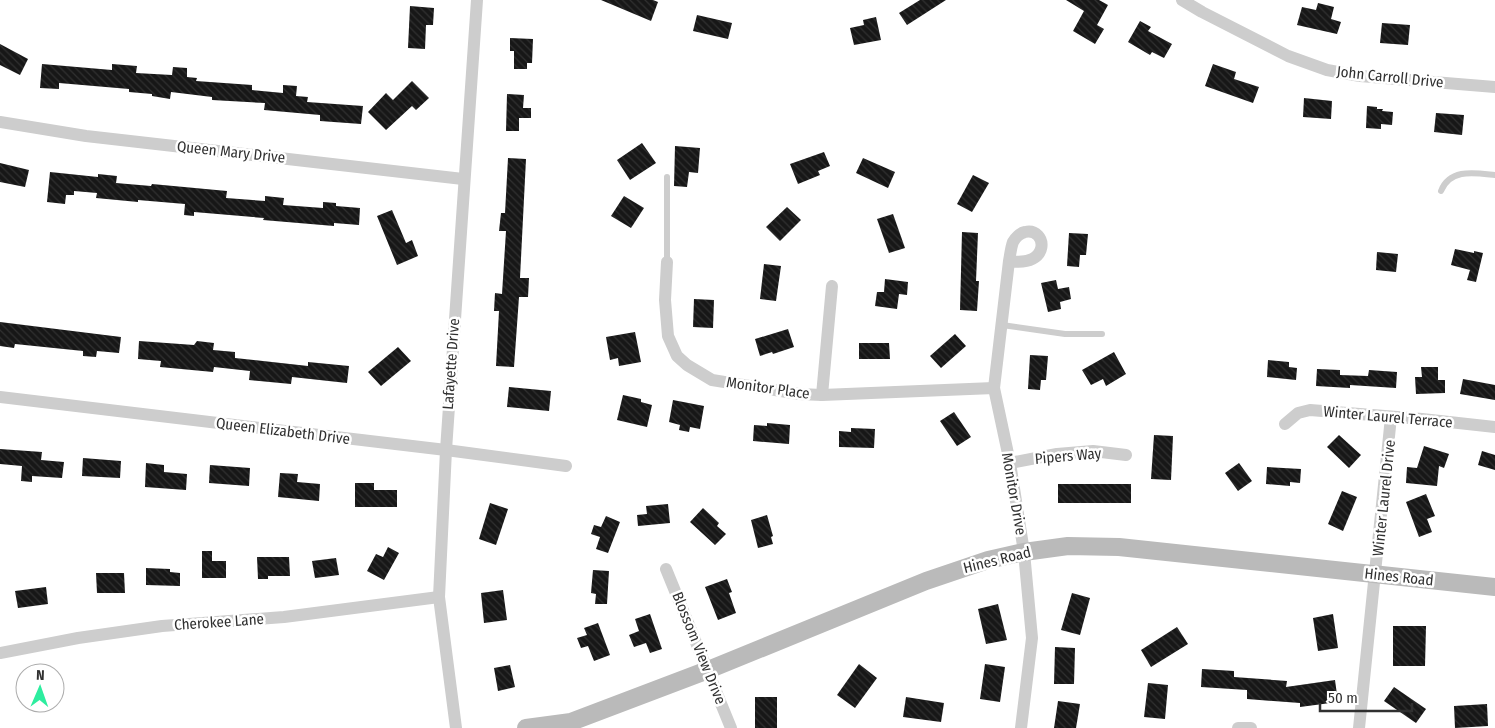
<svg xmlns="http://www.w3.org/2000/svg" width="1495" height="728" viewBox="0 0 1495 728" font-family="'Fira Sans Condensed',sans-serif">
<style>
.building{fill:url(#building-back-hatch)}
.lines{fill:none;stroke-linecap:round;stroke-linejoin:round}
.lane{stroke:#cdcdcd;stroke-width:6}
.street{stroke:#cdcdcd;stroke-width:12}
.secondary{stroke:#bababa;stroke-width:18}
.labels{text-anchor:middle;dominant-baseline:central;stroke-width:5;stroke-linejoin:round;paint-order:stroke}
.street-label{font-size:15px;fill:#303030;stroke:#fff}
</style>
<defs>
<pattern id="building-back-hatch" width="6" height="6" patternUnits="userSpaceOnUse" patternTransform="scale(1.25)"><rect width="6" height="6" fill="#171717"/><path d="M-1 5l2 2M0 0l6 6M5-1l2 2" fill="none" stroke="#303030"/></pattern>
</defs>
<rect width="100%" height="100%" fill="#fff"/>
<!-- building -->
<g class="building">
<polygon points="601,0 653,0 658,2 651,21"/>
<polygon points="920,0 946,0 907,25 899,13"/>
<polygon points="1066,0 1099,0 1108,5 1097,25 1104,29 1095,44 1073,31 1084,11"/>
<polygon points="1318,3 1334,7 1331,19 1341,22 1337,34 1297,25 1302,7 1316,10"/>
<polygon points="410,6 434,8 433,25 426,25 425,49 408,48"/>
<polygon points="697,15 732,23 728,39 693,31"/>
<polygon points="876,17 881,40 854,45 850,28 864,25 863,20"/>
<polygon points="1140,21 1151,27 1148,31 1172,44 1164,58 1152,52 1150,55 1128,42"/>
<polygon points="1382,23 1410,25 1408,45 1380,43"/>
<polygon points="510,38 533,39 532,63 527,63 527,69 514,69 514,51 510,51"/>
<polygon points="0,44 28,59 20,75 0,65"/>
<polygon points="42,64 112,70 112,64 137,66 136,73 172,75 173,67 187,68 187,77 197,78 196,81 252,85 252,90 283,93 283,85 297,86 296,96 308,97 307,102 363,106 361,124 320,121 320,115 264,110 265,103 212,100 212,97 171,92 170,99 152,96 152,94 129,92 129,89 59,83 59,89 40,88"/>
<polygon points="1213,64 1236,72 1234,79 1259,87 1253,103 1205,86"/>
<polygon points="412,81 429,98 416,110 412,106 386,130 368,112 386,93 393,100"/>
<polygon points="507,94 524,95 523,108 531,108 531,118 519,118 519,131 506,131"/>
<polygon points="1304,98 1332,101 1331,119 1303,117"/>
<polygon points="1367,106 1377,107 1377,109 1383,109 1382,111 1393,112 1392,125 1381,124 1381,129 1366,128"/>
<polygon points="1436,113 1464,115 1462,135 1434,132"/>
<polygon points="642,143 656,163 630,180 617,160"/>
<polygon points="675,146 700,148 698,173 689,172 687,187 674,186"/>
<polygon points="824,152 830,166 818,171 820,175 798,184 790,164"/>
<polygon points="508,158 526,159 520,278 529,278 528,297 519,297 514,367 496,366 499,311 494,311 495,293 502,294 506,231 499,231 501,213 505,213"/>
<polygon points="863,158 895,172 888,188 856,173"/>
<polygon points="0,163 29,170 25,187 0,182"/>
<polygon points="50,172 98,177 98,174 117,176 116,183 151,186 152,184 227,191 226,198 265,201 265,196 284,198 283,205 323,208 323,202 336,203 336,206 360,208 359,225 334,223 334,226 263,220 264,218 194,212 194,216 184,215 185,204 138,200 138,202 96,198 97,193 74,191 74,195 66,195 65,204 47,202"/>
<polygon points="973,175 989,183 972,212 957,204"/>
<polygon points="624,196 644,208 631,228 611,216"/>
<polygon points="787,207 801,220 780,241 766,227"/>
<polygon points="392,210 406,243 412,240 418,256 397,265 377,216"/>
<polygon points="893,214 905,248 889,253 877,219"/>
<polygon points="962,232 978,233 976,281 979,281 977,311 960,310"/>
<polygon points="1069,233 1088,234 1086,255 1080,255 1079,267 1067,266"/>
<polygon points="1455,249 1474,253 1474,251 1483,253 1476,282 1467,280 1470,270 1451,265"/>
<polygon points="1377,252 1398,254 1396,272 1376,270"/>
<polygon points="764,264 781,266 776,301 760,299"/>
<polygon points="885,279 908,282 907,295 899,294 897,309 875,306 877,292 884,292"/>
<polygon points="1056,280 1058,289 1069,287 1071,299 1060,302 1061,309 1048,312 1041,283"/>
<polygon points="694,299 714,300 713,328 693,327"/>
<polygon points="0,322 121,337 119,353 97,351 96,357 83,356 83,351 15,344 14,348 0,346"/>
<polygon points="788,329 794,347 773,354 772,352 760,356 755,339"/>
<polygon points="635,332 641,362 619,366 618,358 610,360 606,337"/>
<polygon points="955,334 966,346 941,368 930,356"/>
<polygon points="139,341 194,345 197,341 214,343 213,350 235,352 235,358 308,366 308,362 349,366 347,383 292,377 291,384 249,380 250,371 214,367 213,372 160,367 161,361 138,359"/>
<polygon points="859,343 889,343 890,359 859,359"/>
<polygon points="398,347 411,361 381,386 368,372"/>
<polygon points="1114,352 1126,374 1106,386 1103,379 1091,385 1082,370"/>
<polygon points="1030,355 1048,356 1046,380 1041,380 1040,390 1028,389"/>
<polygon points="1268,360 1289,362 1289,367 1297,368 1296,380 1267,377"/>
<polygon points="1421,367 1438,367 1438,380 1445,380 1445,393 1416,394 1415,377 1422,377"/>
<polygon points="1317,369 1340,370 1340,375 1368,376 1369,370 1397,372 1396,388 1350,385 1350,388 1316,386"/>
<polygon points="1463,379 1495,385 1495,400 1460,394"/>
<polygon points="509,387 551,391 549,411 507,407"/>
<polygon points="623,395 641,399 641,402 652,405 647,427 617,420"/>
<polygon points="673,400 704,406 700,429 690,427 689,432 679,430 680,425 669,422"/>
<polygon points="954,412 971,437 957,446 940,421"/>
<polygon points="767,423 790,425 789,444 753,441 754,425 767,426"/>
<polygon points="851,428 875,429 874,448 839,447 839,431 851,432"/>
<polygon points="1154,435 1173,436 1171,480 1151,479"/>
<polygon points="1339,435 1361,455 1349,468 1327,447"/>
<polygon points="1424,446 1449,454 1444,468 1439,466 1437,486 1406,483 1407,467 1417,468"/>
<polygon points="0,449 42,452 41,460 64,462 62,478 32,476 32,482 21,481 22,466 0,464"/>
<polygon points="1482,451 1495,455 1495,470 1478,465"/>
<polygon points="83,458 121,461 120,478 82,476"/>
<polygon points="146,463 164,465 164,472 187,474 186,490 145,487"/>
<polygon points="1239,463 1252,481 1238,491 1225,473"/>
<polygon points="210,465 250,468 249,486 209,483"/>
<polygon points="1267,467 1301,469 1300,483 1290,482 1290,486 1266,484"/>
<polygon points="280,473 298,474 297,482 320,484 319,501 278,497"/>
<polygon points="355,483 374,483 374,490 397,490 397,507 355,507"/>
<rect x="1058" y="484" width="73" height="19"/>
<polygon points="1342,491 1357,497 1343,531 1328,524"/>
<polygon points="1426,494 1435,516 1427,519 1432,532 1419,537 1406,502"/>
<polygon points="490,503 508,509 496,545 479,539"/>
<polygon points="668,504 670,523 638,526 637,515 647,514 646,506"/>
<polygon points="703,508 719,523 717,526 726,534 715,545 690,522"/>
<polygon points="767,515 773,536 771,537 773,544 758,548 751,520"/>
<polygon points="606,516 620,522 608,553 596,549 600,537 591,534 594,525 601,527"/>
<polygon points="388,547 399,553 384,580 367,571 376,554 383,557"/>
<polygon points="202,551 212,551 212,561 226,561 226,578 202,578"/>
<polygon points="257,557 289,557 290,576 268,576 268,579 258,579"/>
<polygon points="336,558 339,575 315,578 312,561"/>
<polygon points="146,568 170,569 170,572 180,573 180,586 146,585"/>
<polygon points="593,570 609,571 607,604 595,604 596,594 591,593"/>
<polygon points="96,573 124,573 125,593 97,593"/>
<polygon points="727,579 732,592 729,593 736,613 718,620 705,587"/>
<polygon points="46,587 48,604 18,608 15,591"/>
<polygon points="503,590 507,620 484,623 481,593"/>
<polygon points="1072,593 1090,598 1080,635 1061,630"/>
<polygon points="998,604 1007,640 986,644 978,609"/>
<polygon points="650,614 662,649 650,653 646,643 634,647 629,635 639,631 635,619"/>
<polygon points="1333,614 1338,648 1318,651 1313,618"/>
<polygon points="598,623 610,655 594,661 588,646 581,648 577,638 587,635 584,628"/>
<polygon points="1393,626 1426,626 1425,666 1393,666"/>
<polygon points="1177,627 1188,644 1151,667 1141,650"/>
<polygon points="1055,647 1075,648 1074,684 1054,684"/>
<polygon points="859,664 877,678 855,708 837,695"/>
<polygon points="985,664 1005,667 1000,702 980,699"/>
<polygon points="510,665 515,687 498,691 494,668"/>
<polygon points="1202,669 1234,671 1234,677 1287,681 1286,687 1335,680 1338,702 1300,707 1300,703 1247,699 1247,690 1201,687"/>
<polygon points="1148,683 1168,685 1165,719 1144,717"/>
<polygon points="1394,687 1426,709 1416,723 1384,701"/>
<rect x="755" y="697" width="22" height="31"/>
<polygon points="906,697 944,703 941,722 903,717"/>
<polygon points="1058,701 1080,704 1076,728 1054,728"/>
<polygon points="1487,704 1488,726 1455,728 1454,706"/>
</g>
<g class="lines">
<!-- lane -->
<g class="lane">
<polyline points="667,177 667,262"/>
<path d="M1441,191C1450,168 1475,173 1495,175"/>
<polyline points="1002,325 1065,334 1102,334"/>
</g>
<!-- street -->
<g class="street">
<polyline points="1182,0 1202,12 1288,56 1327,70 1360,76 1495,87"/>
<polyline points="0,122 86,136 463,179"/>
<path d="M1009,261C1052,268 1047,227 1025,232C1020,233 1015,238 1013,242C1011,247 1010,256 1009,261L994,388L1010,463L1024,552L1032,638L1021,728"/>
<polyline points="667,262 665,300 668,336 677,356 687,365 712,380 799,394 822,395 994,388"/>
<polyline points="822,395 832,286"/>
<polyline points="0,397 446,450 566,466"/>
<polyline points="1285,424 1298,413 1310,410 1422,419 1495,427"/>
<polyline points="1010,463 1057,454 1093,451 1126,455"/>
<polyline points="666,569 731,728"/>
<polyline points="0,653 78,638 162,626 284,617 439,597"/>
<polyline points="456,728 439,597 446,450 477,0"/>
<polyline points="1238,728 1251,728"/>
<polyline points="1359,728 1391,417"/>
</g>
<!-- secondary -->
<polyline class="secondary" points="526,728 571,722 708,670 926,581 988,560 1024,552 1068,546 1119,547 1495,587"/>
</g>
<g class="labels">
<!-- street labels -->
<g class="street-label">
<text transform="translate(1390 77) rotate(6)">John Carroll Drive</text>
<text transform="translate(231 152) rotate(6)">Queen Mary Drive</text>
<text transform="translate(451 364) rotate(-86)">Lafayette Drive</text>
<text transform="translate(768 388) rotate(8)">Monitor Place</text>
<text transform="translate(1388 417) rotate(5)">Winter Laurel Terrace</text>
<text transform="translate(283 431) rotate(7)">Queen Elizabeth Drive</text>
<text transform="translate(1068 456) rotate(-5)">Pipers Way</text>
<text transform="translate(1014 494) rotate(80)">Monitor Drive</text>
<text transform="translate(1384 498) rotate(-84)">Winter Laurel Drive</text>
<text transform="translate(997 560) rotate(-14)">Hines Road</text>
<text transform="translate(1399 577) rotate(6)">Hines Road</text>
<text transform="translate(219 622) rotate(-4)">Cherokee Lane</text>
<text transform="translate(699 648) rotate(68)">Blossom View Drive</text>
</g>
</g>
<!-- north arrow -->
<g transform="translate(40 688) rotate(2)"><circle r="24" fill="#ffffff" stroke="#acacac"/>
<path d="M0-4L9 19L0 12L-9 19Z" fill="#2ded9f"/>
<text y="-8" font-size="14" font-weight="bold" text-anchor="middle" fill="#303030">N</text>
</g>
<!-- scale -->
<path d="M1320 703v8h92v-8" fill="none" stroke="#303030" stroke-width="2.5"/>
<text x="1328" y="703" font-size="15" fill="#303030" stroke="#ffffff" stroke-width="4" paint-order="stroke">50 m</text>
</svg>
